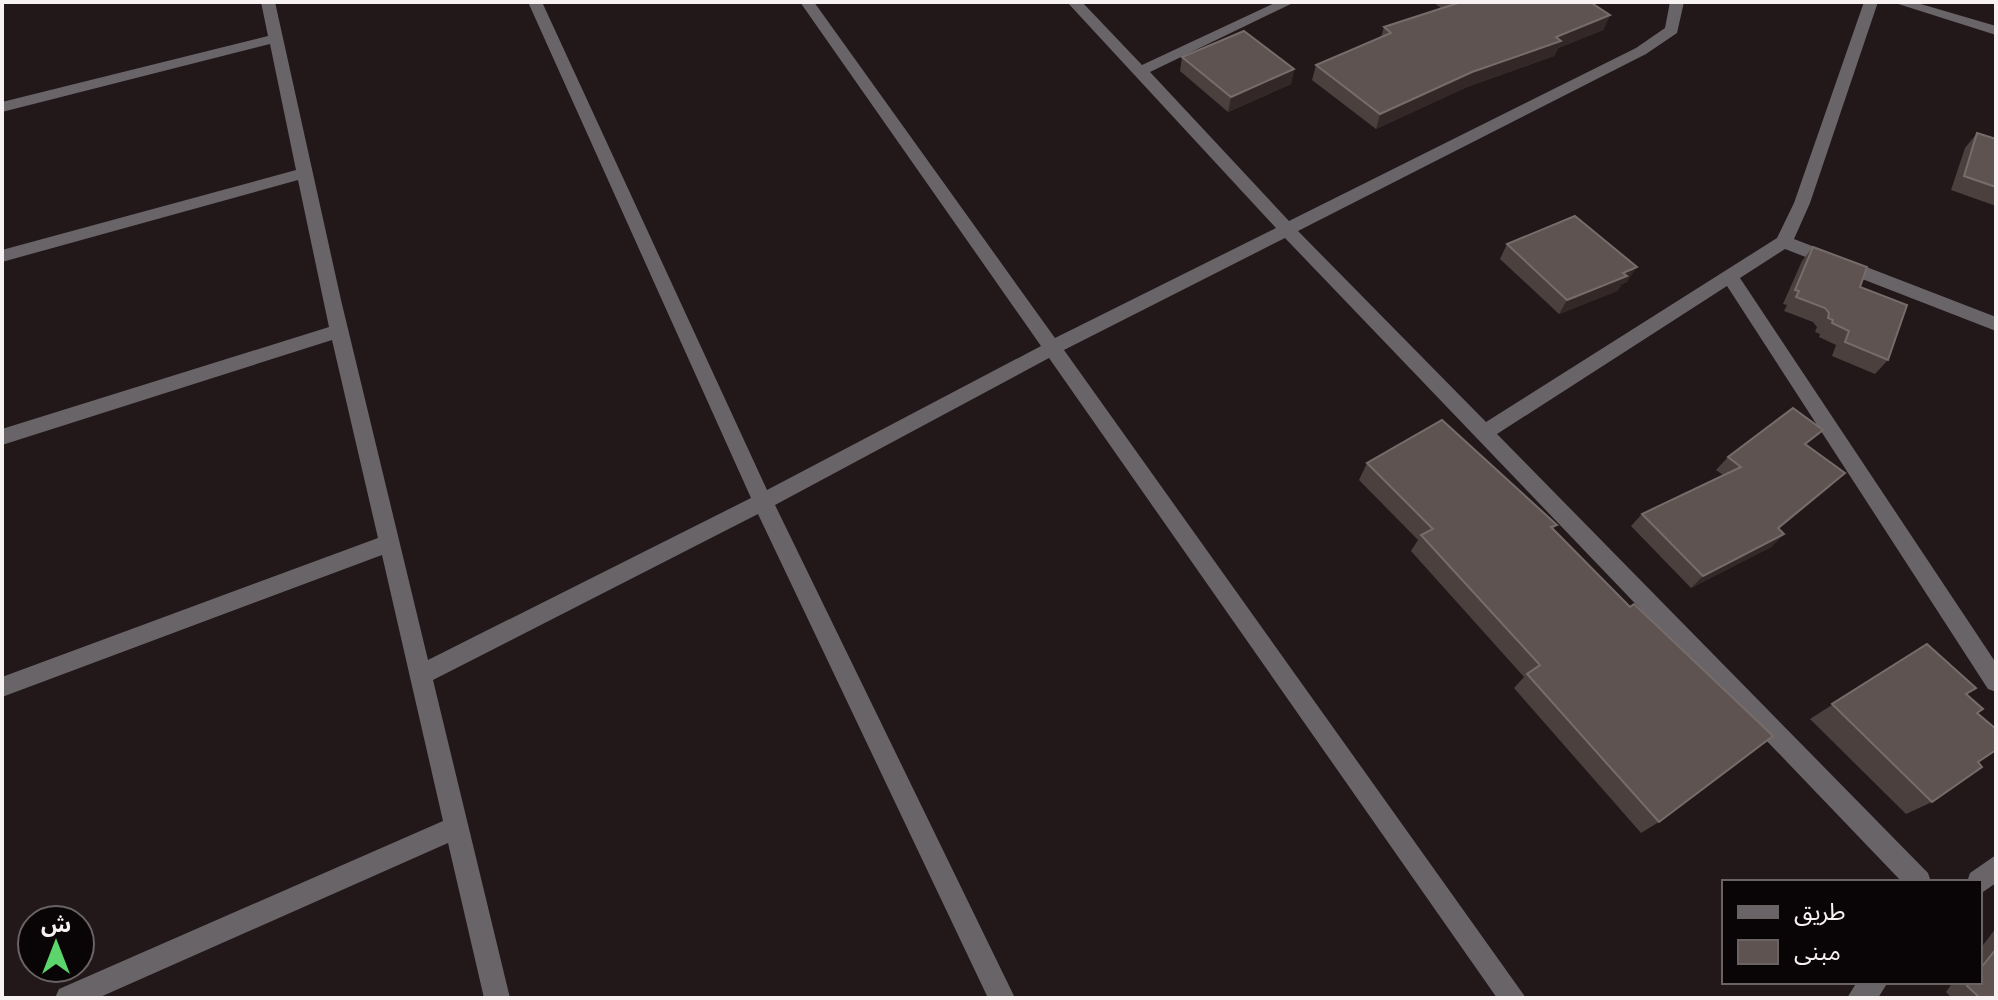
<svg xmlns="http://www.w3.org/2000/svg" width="1998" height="1000" viewBox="0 0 1998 1000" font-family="Lora,'Noto Sans Arabic',serif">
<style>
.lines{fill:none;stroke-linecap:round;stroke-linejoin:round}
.minor{fill:#696468;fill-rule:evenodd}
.wall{fill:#4b403e}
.shaded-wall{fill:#332827}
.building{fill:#5e5351;stroke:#766c6a;stroke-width:2}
</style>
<rect width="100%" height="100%" fill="#22181a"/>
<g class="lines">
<!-- minor -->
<g class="minor">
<polygon points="261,2 275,2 341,300 428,660 751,498 528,2 542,2 767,490 1041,346 800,2 814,2 1055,338 1276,228 1067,2 1082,2 1142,65 1277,2 1295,2 1150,72 1289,221 1636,48 1665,28 1670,2 1684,2 1677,33 1646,54 1298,231 1486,422 1777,238 1794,203 1864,2 1878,2 1810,203 1794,239 1996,317 1996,331 1785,249 1740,278 1996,663 1996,692 1988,689 1727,286 1497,434 1928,873 1931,882 1902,882 1285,238 1064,350 1526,998 1497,998 1049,358 775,505 1015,998 988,998 758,514 433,680 510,998 484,998 448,843 98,998 55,998 59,989 443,821 382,555 2,697 2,677 378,538 332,340 2,445 2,429 329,327 298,180 2,262 2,250 296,170 270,44 2,112 2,102 268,36"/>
<polygon points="1892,2 1914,2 1996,26 1996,35"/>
<polygon points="1996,855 1996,883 1980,894 1980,882 1967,882 1970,873"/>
<polygon points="1857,982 1888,982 1878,998 1847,998"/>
</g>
</g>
<!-- wall -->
<g class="wall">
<polygon points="1433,2 1590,2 1610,15 1603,30 1558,48 1554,56 1467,87 1376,129 1312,80 1316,65 1381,37 1384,27 1441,8"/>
<polygon points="1182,57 1294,69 1291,84 1228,112 1180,71"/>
<polygon points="1977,133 1996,139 1996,206 1951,190 1965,148"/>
<polygon points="1507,244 1627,282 1622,284 1617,291 1559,314 1500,259"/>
<polygon points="1813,247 1860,287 1888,360 1875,374 1832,356 1836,345 1819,337 1820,334 1815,332 1817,327 1813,322 1784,311 1787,305 1783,304 1802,261"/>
<polygon points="1807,445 1831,486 1779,529 1784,534 1771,547 1691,588 1631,526 1642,514 1723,475 1716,470 1728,457"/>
<polygon points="1367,463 1557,525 1553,529 1659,822 1641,833 1514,688 1524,677 1411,551 1418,540 1359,480"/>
<polygon points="1927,644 1966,694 1977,713 1978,762 1932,802 1906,814 1810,719"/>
<polygon points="1996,928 1996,998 1952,998 1946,992 1953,982 1980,982 1980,949"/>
</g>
<!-- shaded-wall -->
<g class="shaded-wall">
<polygon points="1610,15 1603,30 1558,48 1554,56 1467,87 1376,129 1380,114 1472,72"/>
<polygon points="1294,69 1291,84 1228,112 1231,97"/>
<polygon points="1637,267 1627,282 1622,284 1617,291 1559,314 1567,300"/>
<polygon points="1845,473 1831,486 1764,540 1778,528"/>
<polygon points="1784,534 1771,547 1691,588 1703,576"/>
</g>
<!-- building -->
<g class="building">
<polygon points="1457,2 1590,2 1610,15 1556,37 1561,41 1472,72 1380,114 1316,65 1391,33 1384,27 1458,3"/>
<polygon points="1244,31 1294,69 1231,97 1182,57"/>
<polygon points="1977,133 1996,139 1996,187 1964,176"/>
<polygon points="1575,216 1637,267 1623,273 1627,276 1567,300 1507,244"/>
<polygon points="1813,247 1867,267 1860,287 1907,305 1888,360 1845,342 1849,331 1832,323 1833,320 1828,318 1829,313 1825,308 1796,297 1799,291 1795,290"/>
<polygon points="1793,408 1823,430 1805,444 1845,473 1778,528 1784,534 1703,576 1642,514 1741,467 1728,457"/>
<polygon points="1442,420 1557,525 1551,527 1630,607 1634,604 1773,736 1659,822 1527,674 1540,665 1421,535 1433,529 1367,463"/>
<polygon points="1927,644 1976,688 1966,694 1983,709 1977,713 1996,729 1996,750 1978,762 1982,767 1932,802 1832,704"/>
<polygon points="1996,949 1996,998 1980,998 1967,986 1970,982 1980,982 1980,969"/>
</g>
<!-- border -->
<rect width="1998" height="1000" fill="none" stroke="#f8f1f2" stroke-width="8"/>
<!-- legend -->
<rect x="1722" y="880" width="260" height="104" fill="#090506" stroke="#696364" stroke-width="2"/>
<rect x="1738" y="906" width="40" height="12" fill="#696468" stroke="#696364" stroke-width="2"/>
<text x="1794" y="920" font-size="24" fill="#f8f1f2">طريق</text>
<rect x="1738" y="940" width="40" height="24" fill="#5e5351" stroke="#696364" stroke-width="2"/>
<text x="1794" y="960" font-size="24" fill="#f8f1f2">مبنى</text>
<!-- north arrow -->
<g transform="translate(56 944)"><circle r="38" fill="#090506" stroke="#696364" stroke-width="2"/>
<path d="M0-6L14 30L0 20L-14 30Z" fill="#5cd56d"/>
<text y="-12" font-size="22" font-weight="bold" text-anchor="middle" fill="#f8f1f2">ش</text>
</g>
</svg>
